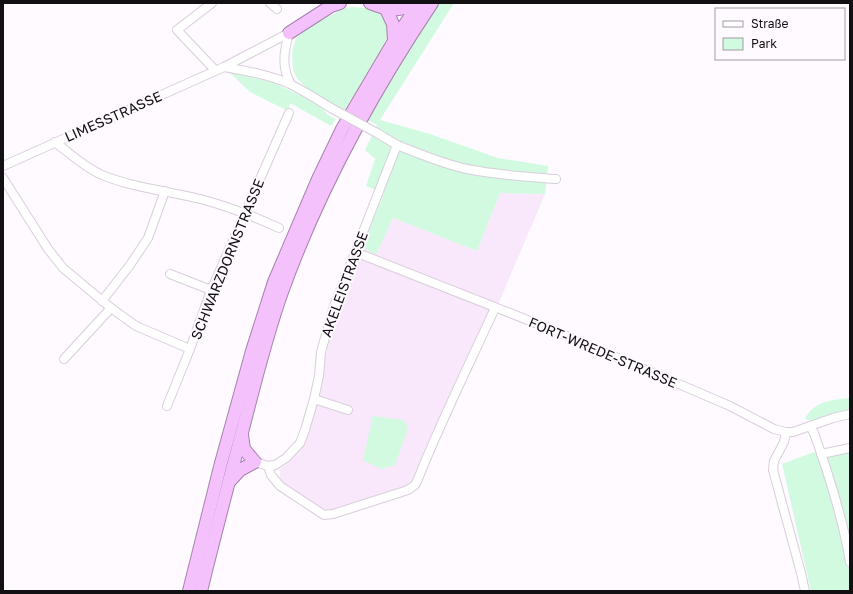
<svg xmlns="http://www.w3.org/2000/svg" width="853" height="594" viewBox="0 0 853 594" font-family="'Golos Text',sans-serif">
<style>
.built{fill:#f9e8fc}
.green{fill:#d1fae0}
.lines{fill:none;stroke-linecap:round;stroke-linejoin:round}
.minor-casing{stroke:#d9cedb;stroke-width:10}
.highway-casing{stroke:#a583ab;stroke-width:14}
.minor{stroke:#fff;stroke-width:8}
.highway{stroke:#f4c1fd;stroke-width:12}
.minor-bridge-casing{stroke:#d9cedb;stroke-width:10;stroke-linecap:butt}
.minor-bridge{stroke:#fff;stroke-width:8}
.labels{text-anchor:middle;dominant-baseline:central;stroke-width:4;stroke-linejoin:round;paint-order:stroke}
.street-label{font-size:14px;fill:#131014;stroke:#fefaff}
</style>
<rect width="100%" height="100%" fill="#fefaff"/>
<!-- built -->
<polygon class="built" points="500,193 545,194 497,307 407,492 331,518 280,480 280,469 288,463 300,449 310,431 322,379 328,337 362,247 376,255 393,218 477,251"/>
<!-- green -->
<g class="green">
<polygon points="439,3 454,3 380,120 430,134 498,158 548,166 545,194 500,193 477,251 393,218 376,255 362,247 384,193 366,186 375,159 365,150 377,125 366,119"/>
<path d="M352,7C362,8 377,8 384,16C387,19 388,27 388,31C388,45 354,95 345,110C330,102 297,88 293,69C292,66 293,61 292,57C292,49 294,40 300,34C312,24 331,16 345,8Z"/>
<polygon points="229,72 274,83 318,104 328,115 336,119 331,126 290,103 288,111 250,92"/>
<path d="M850,398V409L812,421L805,419C814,401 831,400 850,398Z"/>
<polygon points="373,416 404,420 408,428 395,465 381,469 363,460"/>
<polygon points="850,444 850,591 811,591 782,464 822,449"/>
</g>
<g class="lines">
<!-- minor casing -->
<g class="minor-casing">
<g id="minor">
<polyline points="212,3 177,30 215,70"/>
<polyline points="270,3 277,9"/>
<path d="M289,33C284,51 281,68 291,84"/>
<path d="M224,67C247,71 270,75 290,84C304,91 318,100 331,108"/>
<path d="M55,142C69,153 83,166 100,174C132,188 170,191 204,200C230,207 255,217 279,228"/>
<path d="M397,145C420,154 443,164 467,169C497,175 527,177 556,179"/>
<polyline points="3,166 224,67 289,33"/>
<polyline points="3,178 48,249 63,268 111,308 136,326 190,349"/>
<polyline points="355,252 553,330 730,406 774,429 786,432 793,432 833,418 850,414"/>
<polyline points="170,274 211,290"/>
<polyline points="102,301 130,265 148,238 165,191"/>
<polyline points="64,359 111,308"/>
<polyline points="314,399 348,410"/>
<polyline points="167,406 190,349 210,293 289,113"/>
<path d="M810,426L814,433C829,475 843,518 850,562"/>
<polyline points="786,432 784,442 774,461 773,470 801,573 805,591"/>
<polyline points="821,454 850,448"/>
<polyline points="255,462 268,466 275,465 286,458 300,443 305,430 314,399 319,376 321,352 333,309 397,145 377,133"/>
<path d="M268,466L271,475L280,486L324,515L333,514L408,490L415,485L418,479C441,421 469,365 495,308"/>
</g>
</g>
<!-- highway casing -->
<g class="highway-casing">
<g id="highway">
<path d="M370,3C385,9 398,14 412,3"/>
<polyline points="386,9 393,24 394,41"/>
<polyline points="289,33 331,6 340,3"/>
<polyline points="230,481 240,470 255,462 244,449 242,435"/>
<polyline points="189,591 221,463 252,351 274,282 318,179 342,129 394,41 419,3"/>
<path d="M201,591C215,534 230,477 245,421C256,378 267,334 282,292C319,189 372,93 432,3"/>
</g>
</g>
<!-- minor -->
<use href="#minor" class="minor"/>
<!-- highway -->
<use href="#highway" class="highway"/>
<!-- minor-bridge casing -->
<g class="minor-bridge-casing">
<polyline id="minor-bridge" points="331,108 377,133"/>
</g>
<!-- minor-bridge -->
<use href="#minor-bridge" class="minor-bridge"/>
</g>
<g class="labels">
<!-- street labels -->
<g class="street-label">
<text transform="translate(113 116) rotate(-24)">LIMESSTRASSE</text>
<text transform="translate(227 259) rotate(-68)">SCHWARZDORNSTRASSE</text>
<text transform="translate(344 284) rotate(-70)">AKELEISTRASSE</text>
<text transform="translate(603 352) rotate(23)">FORT-WREDE-STRASSE</text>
</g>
</g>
<!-- border -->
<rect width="853" height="594" fill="none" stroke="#131014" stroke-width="8"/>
<!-- legend -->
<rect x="715" y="8" width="130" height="52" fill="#fefaff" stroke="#a09ca1"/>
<rect x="723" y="21" width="20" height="6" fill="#ffffff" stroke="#a09ca1"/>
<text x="751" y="28" font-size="12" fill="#131014">Straße</text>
<rect x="723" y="38" width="20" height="12" fill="#d1fae0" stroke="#a09ca1"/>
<text x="751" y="48" font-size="12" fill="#131014">Park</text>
</svg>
